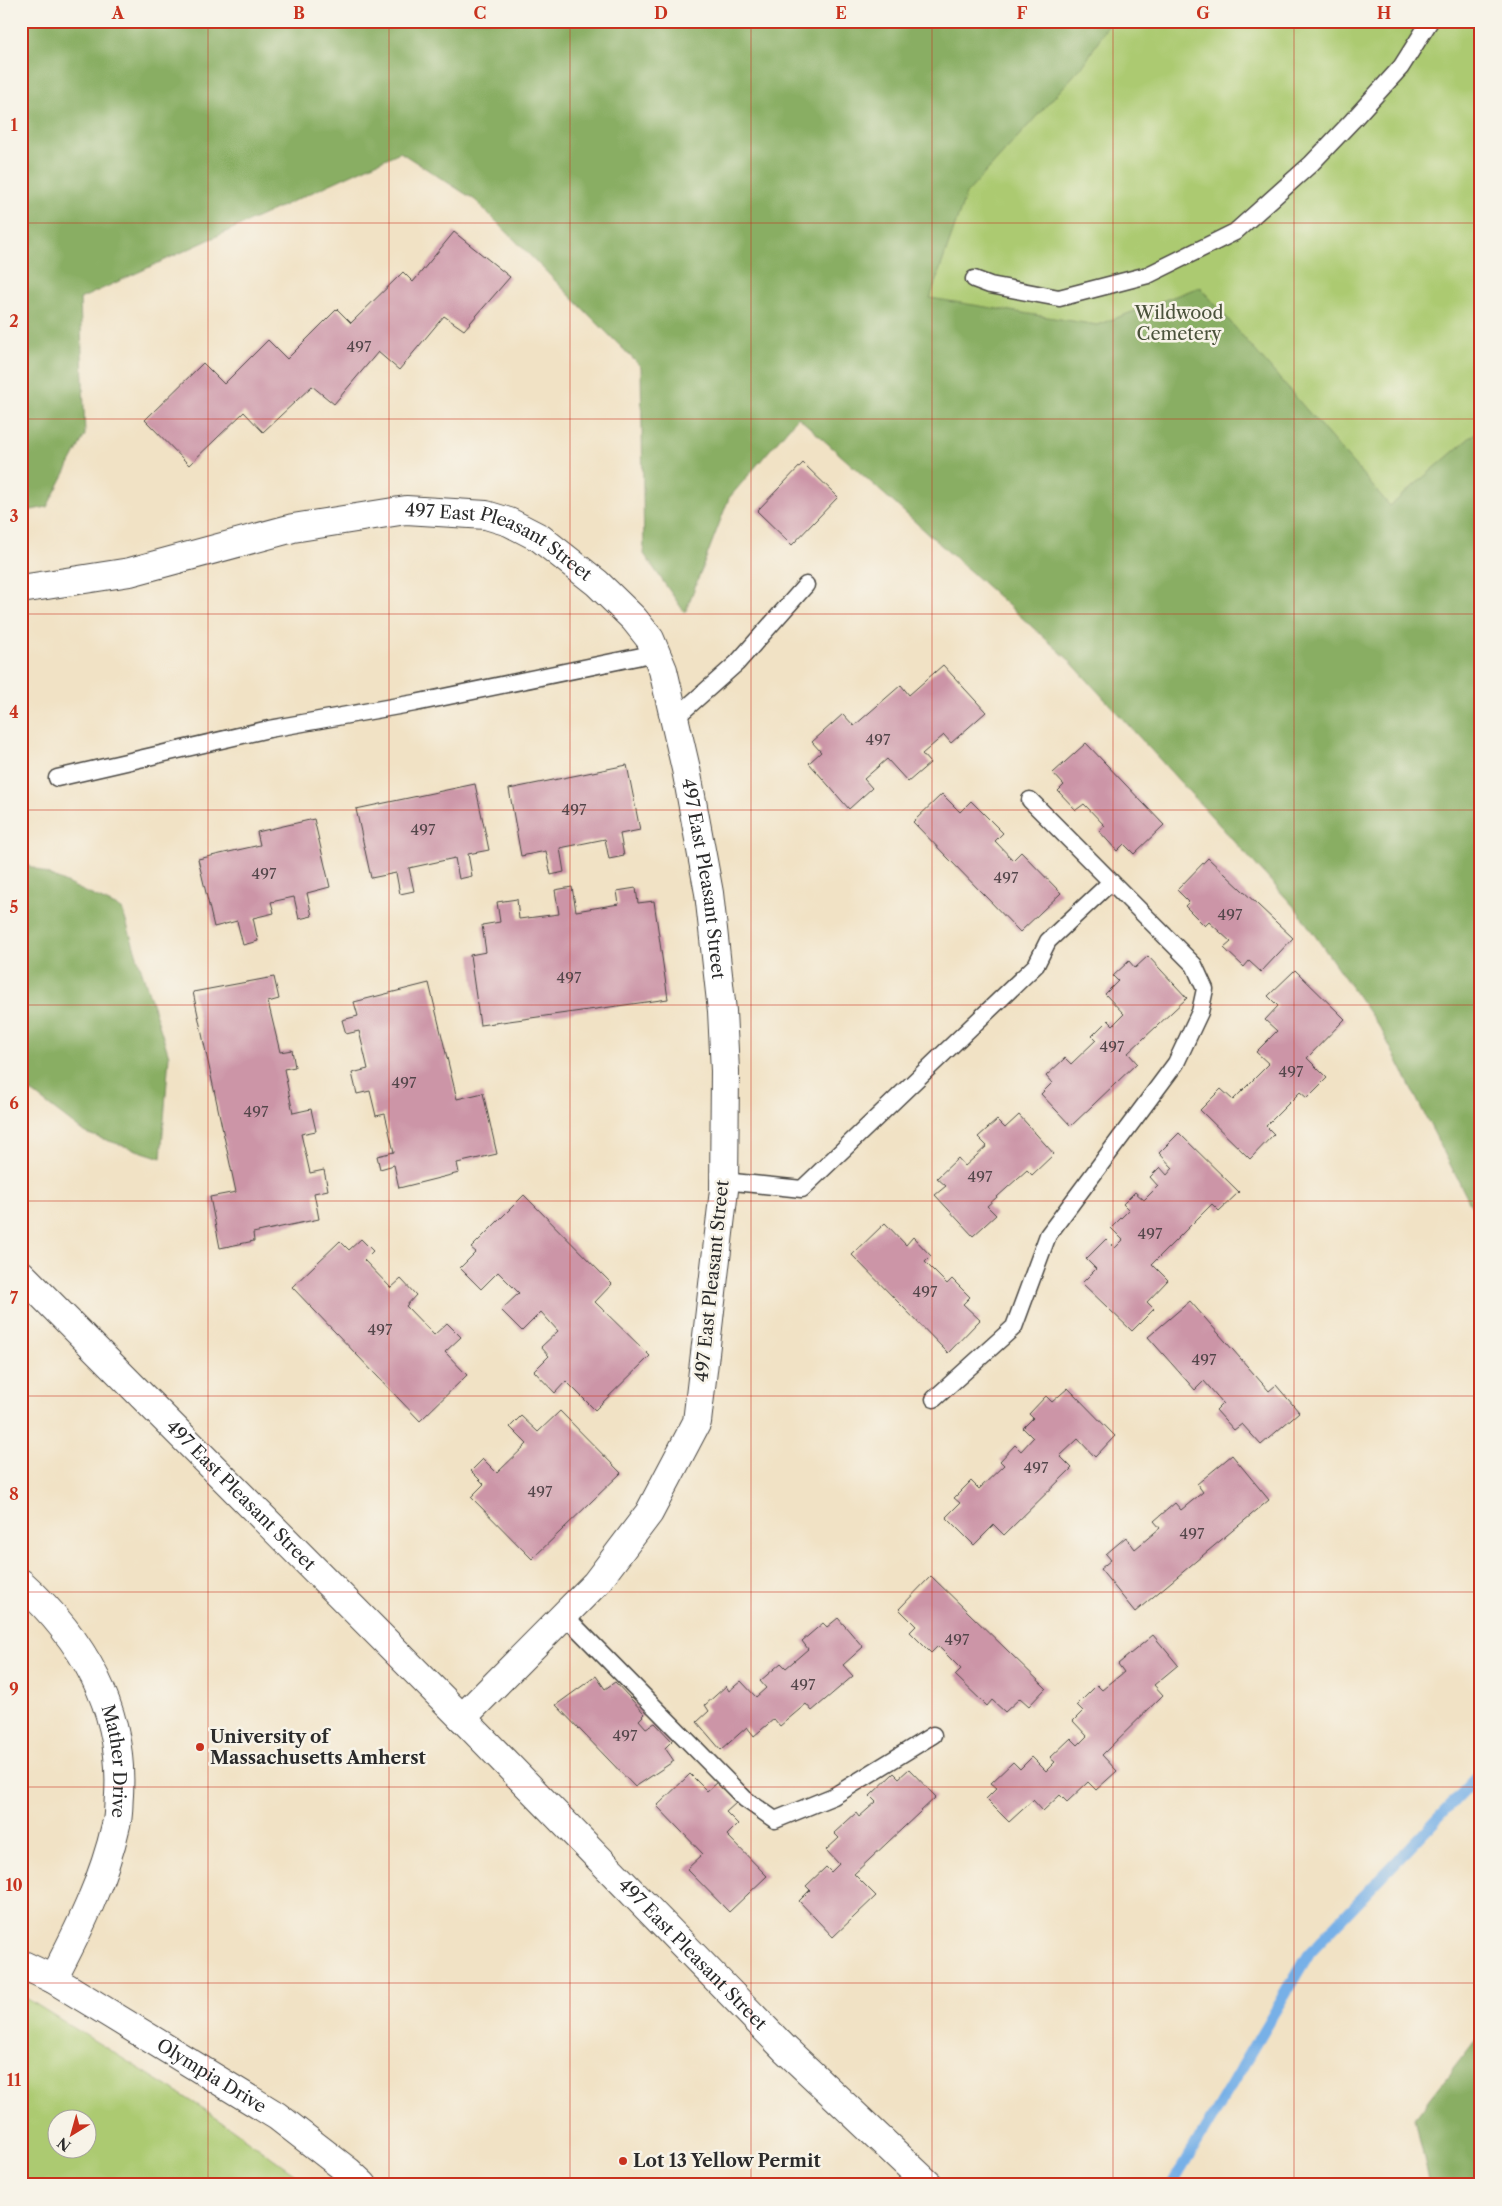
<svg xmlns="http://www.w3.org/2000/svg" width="1502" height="2206" viewBox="0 0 1502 2206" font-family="'Libre Caslon Text',serif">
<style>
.green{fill:#acca71;stroke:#6c7a4e;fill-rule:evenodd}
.forest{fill:#89ae63;stroke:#5a6c47}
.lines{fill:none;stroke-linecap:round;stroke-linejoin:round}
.stream{stroke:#77b0e7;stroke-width:11}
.building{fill:#cc95a7}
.service-casing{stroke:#494642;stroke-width:19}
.minor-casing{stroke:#494642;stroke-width:30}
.service{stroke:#fff;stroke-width:16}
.minor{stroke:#fff;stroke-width:28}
.grid{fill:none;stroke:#c8321e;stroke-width:1;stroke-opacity:0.55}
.poi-dot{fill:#c8321e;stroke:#f7f3e8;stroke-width:2}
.labels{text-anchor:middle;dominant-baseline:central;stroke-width:5;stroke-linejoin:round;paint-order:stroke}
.number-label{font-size:15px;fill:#53464a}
.park-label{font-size:18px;fill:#4b533c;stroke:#f7f3e8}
.street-label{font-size:18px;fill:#2b2b2b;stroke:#f7f3e8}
.poi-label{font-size:18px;font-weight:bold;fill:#2b2b2b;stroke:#f7f3e8;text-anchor:start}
.neatline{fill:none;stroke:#c8321e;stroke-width:2}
.grid-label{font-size:16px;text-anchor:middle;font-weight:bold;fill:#c8321e}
</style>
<rect width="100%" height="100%" fill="#f7f3e8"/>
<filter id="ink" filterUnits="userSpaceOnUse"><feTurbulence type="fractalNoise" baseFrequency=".02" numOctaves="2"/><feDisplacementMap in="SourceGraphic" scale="10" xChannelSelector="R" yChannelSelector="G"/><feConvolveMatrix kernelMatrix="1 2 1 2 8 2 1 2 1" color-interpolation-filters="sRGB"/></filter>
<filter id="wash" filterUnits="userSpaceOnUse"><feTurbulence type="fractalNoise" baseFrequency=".0096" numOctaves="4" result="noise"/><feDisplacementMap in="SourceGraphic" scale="20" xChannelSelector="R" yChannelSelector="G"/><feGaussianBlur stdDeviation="1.12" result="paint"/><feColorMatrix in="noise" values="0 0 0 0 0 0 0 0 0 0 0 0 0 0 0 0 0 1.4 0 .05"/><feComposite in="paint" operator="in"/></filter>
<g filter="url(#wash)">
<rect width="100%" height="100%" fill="#f1e2c5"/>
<!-- green -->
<g class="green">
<polygon points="424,21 1481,21 1481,1027"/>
<path d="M21,1995L204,2109L298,2176L307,2185H21ZM58,2118H88V2148H58Z"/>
</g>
<!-- forest -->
<g class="forest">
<polygon points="21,21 1110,21 1085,63 966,194 930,298 1097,325 1200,287 1390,506 1481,428 1481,1225 1382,1031 1297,910 1068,659 798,417 729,498 685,613 644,554 641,367 475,200 400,152 80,299 85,435 47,507 21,512"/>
<polygon points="21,862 122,909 169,1056 161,1158 85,1133 21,1084"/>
<polygon points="1481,2033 1481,2185 1430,2185 1415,2118"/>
</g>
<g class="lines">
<!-- stream -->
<polyline class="stream" points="1172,2185 1310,1952 1481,1773"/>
</g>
<g id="blocks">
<!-- building -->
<g class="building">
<polygon points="454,232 510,277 464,330 444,316 399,370 378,352 334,404 312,386 263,432 244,412 189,465 145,420 203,363 224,384 268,340 287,359 337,309 351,323 403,272 413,282"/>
<polygon points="803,463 838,497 792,545 757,511"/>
<polygon points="943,665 986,712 951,743 944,735 922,754 930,763 908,782 887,759 864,779 872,788 849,809 809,763 821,752 812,742 843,714 854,726 901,685 909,695"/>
<polygon points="1086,743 1164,825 1134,854 1124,844 1117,851 1099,831 1105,826 1084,804 1076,810 1058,791 1064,785 1053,773"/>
<polygon points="627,765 640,830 620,834 624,856 609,859 605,839 560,848 564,872 551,875 546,851 521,856 509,789"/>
<polygon points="475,784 489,850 468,854 472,876 459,879 455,858 409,868 414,891 400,894 396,873 371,878 356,809"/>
<polygon points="942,794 960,812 971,801 1003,833 995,841 1013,860 1021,852 1061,893 1020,932 913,822"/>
<polygon points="314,819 330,887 307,893 312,916 299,919 294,897 271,902 274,913 253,918 258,941 243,945 237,921 214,927 198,859 260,845 257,832"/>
<polygon points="1208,858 1293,938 1261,972 1249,961 1244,967 1224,948 1231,942 1209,922 1205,926 1185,906 1189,902 1177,890"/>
<polygon points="572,887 576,911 619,904 617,891 636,888 638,903 654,901 668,999 480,1025 470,955 486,952 482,925 500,922 497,902 517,899 519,919 559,914 555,890"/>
<polygon points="1148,956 1187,998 1128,1053 1137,1063 1071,1126 1041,1094 1052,1083 1046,1076 1065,1058 1071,1064 1096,1040 1092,1036 1108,1020 1113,1025 1124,1014 1105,994 1118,981 1113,976 1129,961 1135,968"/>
<polygon points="1295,970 1345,1019 1307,1058 1327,1078 1307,1098 1300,1092 1266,1126 1274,1134 1250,1159 1200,1110 1221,1089 1233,1100 1269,1064 1256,1052 1277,1031 1265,1020 1278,1006 1268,996"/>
<polygon points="274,977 279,999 268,1002 280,1052 292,1050 295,1067 284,1069 293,1113 311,1109 316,1131 301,1134 310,1173 324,1170 328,1190 314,1193 319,1219 253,1233 254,1241 220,1248 210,1197 236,1192 193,992"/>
<polygon points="429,983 457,1099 483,1093 497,1154 457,1163 459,1173 399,1188 394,1165 380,1169 377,1156 394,1152 385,1114 376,1116 370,1091 357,1094 352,1073 368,1069 359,1031 346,1034 342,1020 358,1016 354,1002"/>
<polygon points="1019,1115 1054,1154 1032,1175 1027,1170 987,1206 996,1215 973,1236 935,1195 946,1186 937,1178 958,1158 965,1166 987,1146 978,1137 997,1120 1005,1128"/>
<polygon points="1179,1133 1239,1192 1219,1211 1212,1204 1152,1264 1168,1280 1147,1302 1154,1309 1132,1331 1082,1283 1096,1269 1086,1259 1106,1239 1115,1248 1123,1240 1111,1228 1129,1210 1123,1204 1135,1192 1144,1200 1158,1186 1150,1177 1160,1167 1167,1175 1173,1168 1159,1153"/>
<polygon points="524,1195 612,1284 595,1302 650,1356 595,1410 566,1381 555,1393 534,1371 549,1356 541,1347 558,1331 541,1312 522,1331 501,1310 519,1293 498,1272 481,1289 460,1268 476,1252 471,1248"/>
<polygon points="885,1223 906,1245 913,1237 931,1256 925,1262 947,1284 952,1279 970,1297 963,1304 980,1320 948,1353 852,1255"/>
<polygon points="361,1239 373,1251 364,1260 391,1288 401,1279 416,1295 406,1306 434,1335 447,1323 461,1337 445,1352 467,1375 420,1421 292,1287 340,1241 349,1250"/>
<polygon points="1190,1301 1269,1391 1276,1385 1299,1412 1261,1445 1242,1424 1234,1430 1216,1410 1223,1403 1204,1381 1195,1390 1148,1337"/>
<polygon points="1068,1388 1115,1436 1095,1457 1078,1439 1060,1456 1072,1468 1004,1535 994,1525 974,1545 946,1517 960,1503 954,1498 971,1481 979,1489 1004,1465 1000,1461 1015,1445 1021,1451 1033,1438 1023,1428 1033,1418 1029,1414 1046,1396 1052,1402"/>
<polygon points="560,1411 621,1473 532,1559 471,1497 484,1484 471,1471 483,1459 497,1473 527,1444 510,1427 521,1416 538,1432"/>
<polygon points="1232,1455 1269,1500 1135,1612 1100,1569 1111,1560 1106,1554 1126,1537 1135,1549 1160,1528 1154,1521 1175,1503 1181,1510 1203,1492 1197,1484"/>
<polygon points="931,1576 1046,1688 1029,1706 1020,1698 1005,1712 992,1700 987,1706 955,1675 961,1669 938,1646 931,1653 910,1632 916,1626 899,1609"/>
<polygon points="838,1618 863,1647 843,1665 853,1676 812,1711 806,1704 780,1726 774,1719 754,1736 747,1727 721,1750 697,1722 709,1711 705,1705 726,1686 729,1691 741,1681 756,1697 766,1688 760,1681 781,1663 786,1668 808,1649 802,1641 823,1623 827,1627"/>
<polygon points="1153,1635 1178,1665 1154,1685 1163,1695 1102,1755 1117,1771 1096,1790 1088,1782 1067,1802 1060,1795 1043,1811 1033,1800 1009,1822 986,1799 997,1788 991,1783 1013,1762 1020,1769 1032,1757 1046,1771 1055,1762 1050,1758 1071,1738 1078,1745 1087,1736 1073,1721 1083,1711 1077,1705 1097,1685 1102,1690 1124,1672 1118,1664"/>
<polygon points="596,1676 605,1689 615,1682 645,1714 639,1720 646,1728 655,1723 672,1741 665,1748 674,1761 635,1787 556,1705"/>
<polygon points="909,1769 936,1797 854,1874 876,1896 833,1937 799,1901 810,1890 806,1886 826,1867 831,1872 839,1864 826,1850 839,1838 834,1833 856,1813 859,1817 876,1802 870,1796 894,1773 899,1778"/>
<polygon points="690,1774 707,1791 717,1782 736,1803 726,1812 738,1824 727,1835 767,1876 729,1912 687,1869 703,1854 657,1806"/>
</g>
</g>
</g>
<g filter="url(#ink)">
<use href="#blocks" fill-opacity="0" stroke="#494642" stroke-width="1"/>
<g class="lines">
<!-- service casing -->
<g class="service-casing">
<g id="service">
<polyline points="974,279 990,285 1059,298 1148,275 1235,232 1311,164 1352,121 1401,67 1430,21"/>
<polyline points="674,719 737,663 806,585"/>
<polyline points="57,778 269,729 415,703 656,653"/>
<polyline points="724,1181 802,1189 1036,965 1048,941 1111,882"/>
<polyline points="934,1399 1014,1327 1048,1235 1176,1063 1200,1012 1205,989 1194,965 1030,800"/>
<polyline points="564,1615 745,1799 775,1820 834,1796 933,1735"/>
</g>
</g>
<!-- minor casing -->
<g class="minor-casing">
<g id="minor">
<path id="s1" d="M21,589L130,572L293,528L406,510L486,515L509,522L540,538L597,583L634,619L650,639L663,670L686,769L709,893L722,1011L725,1071L724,1190L697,1422L649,1513L596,1583L462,1718"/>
<path id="s2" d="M21,1274L462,1718L785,2049L929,2185"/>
<path id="s3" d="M21,1583C84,1640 124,1709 119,1795C118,1805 119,1816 116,1825C104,1879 79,1930 53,1979"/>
<path id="s4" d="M21,1964L53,1979L277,2116L348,2171L363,2185"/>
</g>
</g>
<!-- service -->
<use href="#service" class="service"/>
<!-- minor -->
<use href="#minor" class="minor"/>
</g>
</g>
<!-- grid -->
<path class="grid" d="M208,21V2185M389,21V2185M570,21V2185M751,21V2185M932,21V2185M1113,21V2185M1294,21V2185M21,223H1481M21,419H1481M21,614H1481M21,810H1481M21,1005H1481M21,1201H1481M21,1396H1481M21,1592H1481M21,1787H1481M21,1983H1481"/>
<!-- markers -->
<g class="poi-dot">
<circle cx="200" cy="1747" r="5"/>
<circle cx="623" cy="2161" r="5"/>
</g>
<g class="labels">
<!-- number labels -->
<g class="number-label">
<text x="359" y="346">497</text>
<text x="878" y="739">497</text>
<text x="574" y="809">497</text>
<text x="423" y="829">497</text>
<text x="264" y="873">497</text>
<text x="1006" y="877">497</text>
<text x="1230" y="914">497</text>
<text x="569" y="977">497</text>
<text x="1112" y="1046">497</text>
<text x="1291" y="1071">497</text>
<text x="404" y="1082">497</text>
<text x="256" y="1111">497</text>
<text x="980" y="1176">497</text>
<text x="1150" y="1233">497</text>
<text x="925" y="1291">497</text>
<text x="380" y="1329">497</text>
<text x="1204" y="1359">497</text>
<text x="1036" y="1467">497</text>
<text x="540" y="1491">497</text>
<text x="1192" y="1533">497</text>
<text x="957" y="1639">497</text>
<text x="803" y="1684">497</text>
<text x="625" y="1735">497</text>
</g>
<!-- park labels -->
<g class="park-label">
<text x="1179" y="313">Wildwood<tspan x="1179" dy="21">Cemetery</tspan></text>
</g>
<!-- street labels -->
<g class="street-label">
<text stroke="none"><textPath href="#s1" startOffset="494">497 East Pleasant Street</textPath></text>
<text stroke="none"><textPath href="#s1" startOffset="929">497 East Pleasant Street</textPath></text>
<text transform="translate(712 1281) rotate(-84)">497 East Pleasant Street</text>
<text stroke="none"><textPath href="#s2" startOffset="312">497 East Pleasant Street</textPath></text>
<text stroke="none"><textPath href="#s3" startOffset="208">Mather Drive</textPath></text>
<text stroke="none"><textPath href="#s2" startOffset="956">497 East Pleasant Street</textPath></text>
<text stroke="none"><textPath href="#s4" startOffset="221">Olympia Drive</textPath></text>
</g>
<!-- poi labels -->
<g class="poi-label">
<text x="210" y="1737">University of<tspan x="210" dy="21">Massachusetts Amherst</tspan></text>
<text x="633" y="2161">Lot 13 Yellow Permit</text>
</g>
</g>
<!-- margin -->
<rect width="1502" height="2206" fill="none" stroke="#f7f3e8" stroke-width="55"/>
<!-- north arrow -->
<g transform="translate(72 2134) rotate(217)"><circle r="24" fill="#f7f3e8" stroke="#a5a39c"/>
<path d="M0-4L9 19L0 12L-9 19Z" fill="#c8321e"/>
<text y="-8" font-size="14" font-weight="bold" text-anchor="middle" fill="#2b2b2b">N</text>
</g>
<rect x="28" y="28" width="1446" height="2150" class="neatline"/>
<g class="grid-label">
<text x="118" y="19">A</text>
<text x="299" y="19">B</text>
<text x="480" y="19">C</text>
<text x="661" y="19">D</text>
<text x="841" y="19">E</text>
<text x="1022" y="19">F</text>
<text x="1203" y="19">G</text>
<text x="1384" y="19">H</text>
<text x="14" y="131">1</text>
<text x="14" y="327">2</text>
<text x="14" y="522">3</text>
<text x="14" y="718">4</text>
<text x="14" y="913">5</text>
<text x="14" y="1109">6</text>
<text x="14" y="1304">7</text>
<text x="14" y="1500">8</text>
<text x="14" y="1695">9</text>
<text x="14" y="1891">10</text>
<text x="14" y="2086">11</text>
</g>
</svg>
